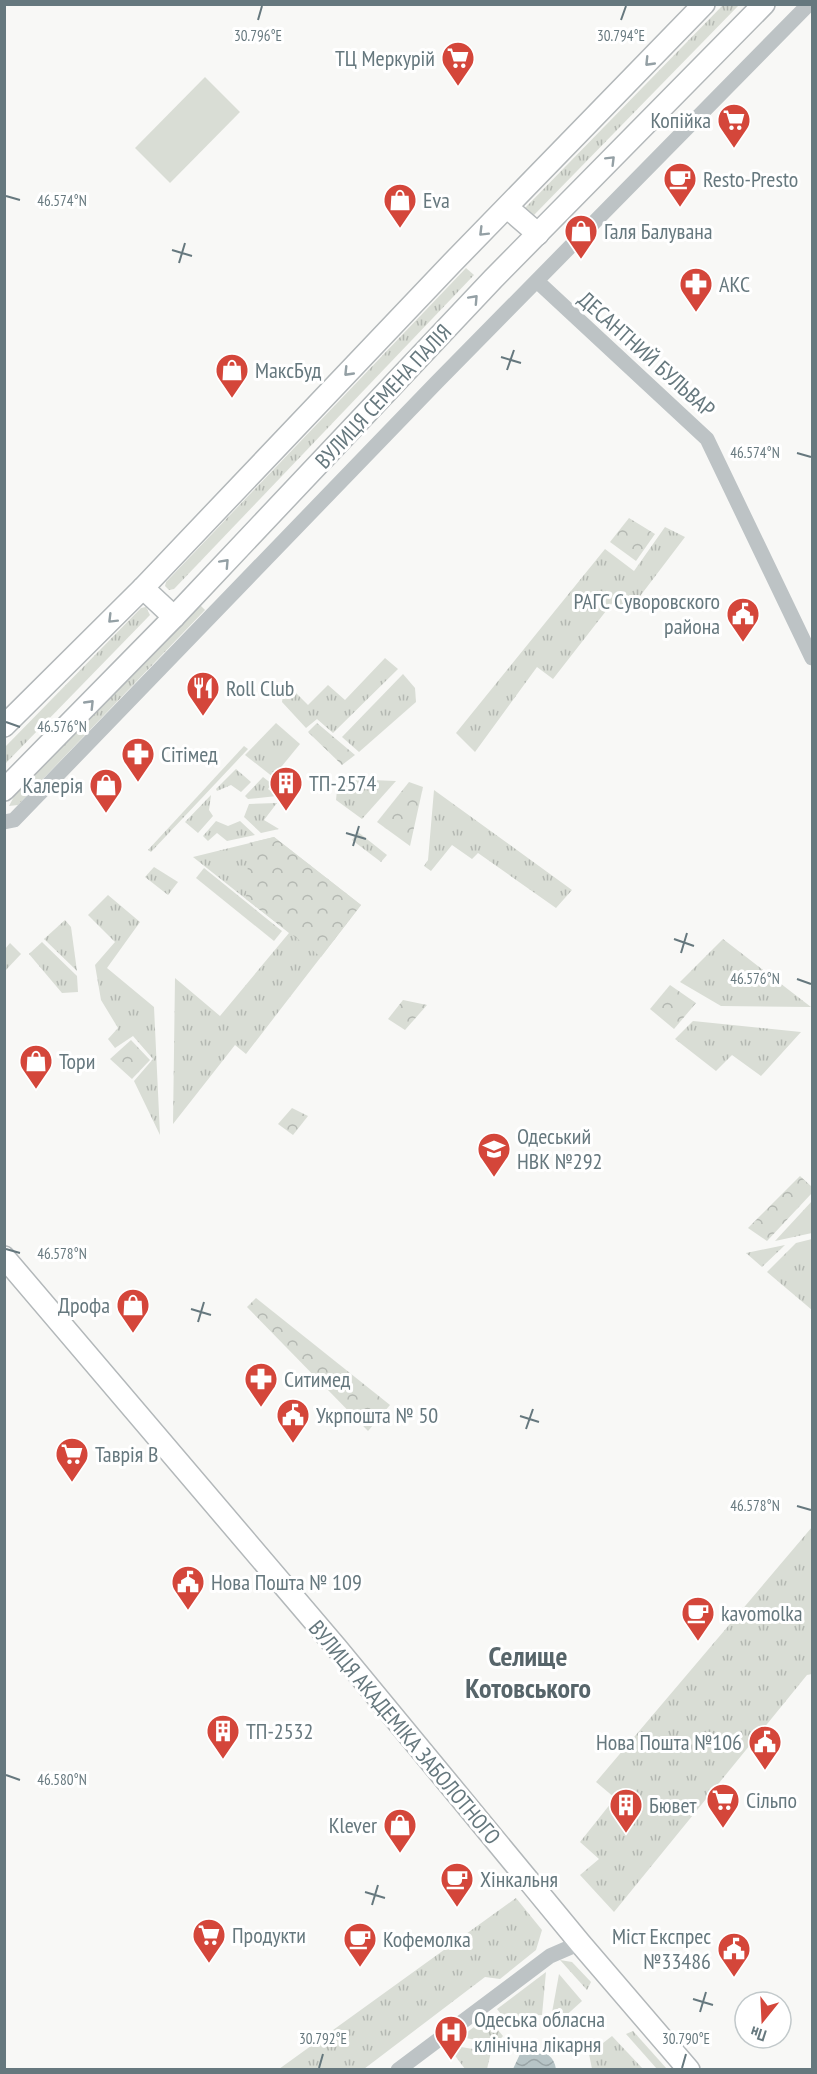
<svg xmlns="http://www.w3.org/2000/svg" width="817" height="2074" viewBox="0 0 817 2074" font-family="'PT Sans Narrow',sans-serif">
<style>
.grass{fill:url(#grass-tufts)}
.forest{fill:url(#forest-crowns)}
.pitch{fill:#d9ddd5}
.water{fill:url(#water-waves)}
.lines{fill:none;stroke-linecap:round;stroke-linejoin:round}
.highway-casing{stroke:#b3b8ba;stroke-width:24}
.minor{stroke:#bdc3c5;stroke-width:15}
.highway{stroke:#fff;stroke-width:21}
.oneway{stroke:#94a0a5}
.ticks{fill:none;stroke:#66787e;stroke-width:2}
.labels{text-anchor:middle;dominant-baseline:central;stroke-width:6;stroke-linejoin:round;paint-order:stroke}
.poi-label{font-size:22px;fill:#66787e;stroke:#fff;text-anchor:start}
.street-label{font-size:22px;fill:#66787e;stroke:#fff}
.district-label{font-size:28px;font-weight:bold;fill:#57656a;stroke:#fff}
.ticks-label{font-size:15px;text-anchor:middle;fill:#66787e;stroke:#fff;stroke-width:6;stroke-linejoin:round;paint-order:stroke}
</style>
<defs>
<pattern id="grass-tufts" width="24" height="20" patternUnits="userSpaceOnUse" patternTransform="scale(1.5)"><rect width="24" height="20" fill="#d9ddd5"/><path d="M3 7l-1-3M5 7V3M7 7l1-3M15 17l-1-3M17 17v-4M19 17l1-3" fill="none" stroke="#b4b8b2"/></pattern>
<pattern id="forest-crowns" width="20" height="18" patternUnits="userSpaceOnUse" patternTransform="scale(1.5)"><rect width="20" height="18" fill="#d9ddd5"/><path d="M2 6a3 3 0 1 1 6 0M12 15a3 3 0 1 1 6 0" fill="none" stroke="#b4b8b2"/></pattern>
<pattern id="water-waves" width="16" height="10" patternUnits="userSpaceOnUse" patternTransform="scale(1.5)"><rect width="16" height="10" fill="#b7c4c6"/><path d="M0 5q4-4 8 0t8 0" fill="none" stroke="#99a4a6"/></pattern>
</defs>
<rect width="100%" height="100%" fill="#f8f8f6"/>
<!-- grass -->
<g class="grass">
<polygon points="723,5 739,5 534,215 525,208"/>
<polygon points="466,268 474,275 174,589 169,590 165,586 166,582"/>
<polygon points="665,527 685,537 628,612 613,602 553,679 537,667 475,752 456,733 605,549 634,571"/>
<polygon points="198,603 205,610 18,805 9,806 18,789"/>
<polygon points="146,607 150,615 5,764 5,747 141,608"/>
<polygon points="385,658 398,669 333,733 317,719 306,728 282,702 285,682 308,705 328,685 345,700"/>
<polygon points="403,674 415,688 416,702 359,752 342,737"/>
<polygon points="276,723 300,744 273,777 245,755"/>
<polygon points="244,746 248,749 151,852 148,850"/>
<polygon points="236,769 251,782 241,792 231,785 217,791 216,789"/>
<polygon points="263,777 272,784 268,789 277,796 248,799 245,796"/>
<polygon points="346,779 396,781 362,819 336,800 337,790"/>
<polygon points="434,790 572,890 556,908 478,853 472,859 452,845 431,871 424,866 428,860"/>
<polygon points="211,795 209,810 213,816 198,833 185,822"/>
<polygon points="277,803 264,820 279,829 261,833 244,817 249,804"/>
<polygon points="216,821 228,826 240,821 255,835 227,841 217,833 208,841 203,836"/>
<polygon points="358,832 387,855 381,862 352,840"/>
<polygon points="274,837 361,905 246,1054 235,1045 173,1124 175,978 220,1016 289,933 193,857"/>
<polygon points="154,867 178,882 168,895 145,877"/>
<polygon points="204,868 282,931 274,941 196,878"/>
<polygon points="108,895 140,922 107,968 154,1007 160,1135 134,1081 153,1059 133,1036 115,1048 108,1039 118,1028 101,1000 95,965 115,942 88,915"/>
<polygon points="65,920 71,927 77,971 44,939"/>
<polygon points="723,939 811,1007 721,1006 680,982"/>
<polygon points="42,942 77,976 78,992 62,993 29,954"/>
<polygon points="10,943 21,954 5,971 5,949"/>
<polygon points="693,1021 801,1032 761,1076 732,1055 716,1071 675,1039"/>
<polygon points="812,1201 812,1233 775,1241"/>
<polygon points="812,1239 812,1310 767,1272 796,1243"/>
<polygon points="785,1245 762,1267 746,1253"/>
<polygon points="812,1527 812,1674 807,1675 614,1912 580,1875 599,1859 580,1842 615,1798 596,1782"/>
<polygon points="516,1898 542,1930 536,1950 500,1979 485,1977 364,2069 279,2069"/>
<polygon points="560,1960 572,1962 591,1982 587,1990"/>
<polygon points="546,1972 542,2015 519,2016 507,2022 497,2009"/>
<polygon points="559,1974 582,2001 560,2021 551,2018"/>
<polygon points="487,2017 503,2036 496,2044 461,2037"/>
<polygon points="633,2031 667,2069 657,2069 626,2034"/>
<polygon points="612,2036 643,2069 592,2069 589,2054"/>
<polygon points="461,2047 491,2052 487,2069 465,2069 453,2053"/>
</g>
<!-- forest -->
<g class="forest">
<polygon points="629,518 655,534 636,561 610,542"/>
<polygon points="317,723 355,755 342,765 308,732"/>
<polygon points="409,782 423,787 410,846 377,822"/>
<polygon points="274,837 361,905 321,957 246,899 249,843"/>
<polygon points="670,985 696,1003 674,1029 650,1009"/>
<polygon points="403,1000 427,1005 405,1030 388,1019"/>
<polygon points="131,1040 150,1060 132,1079 110,1059"/>
<polygon points="292,1108 308,1116 293,1135 278,1124"/>
<polygon points="800,1176 812,1187 812,1193 767,1241 748,1228"/>
<polygon points="256,1298 390,1405 368,1431 247,1307"/>
</g>
<!-- pitch -->
<polygon class="pitch" points="205,77 240,112 170,183 135,148"/>
<!-- water -->
<path class="water" d="M533,2049C545,2051 554,2056 556,2069H513L520,2054Z"/>
<g class="lines">
<!-- highway casing -->
<g class="highway-casing">
<g id="highway">
<polyline points="508,208 538,234"/>
<polyline points="143,588 174,617"/>
<polyline points="4,726 143,588 452,263 704,4"/>
<polyline points="4,790 174,617 493,279 764,4"/>
<polyline points="4,1257 336,1647 580,1943 689,2070"/>
</g>
</g>
<!-- minor -->
<g class="minor">
<polyline points="538,282 707,439 812,658"/>
<polyline points="4,822 14,820 436,383 809,4"/>
<polyline points="398,2070 550,1956 580,1943"/>
</g>
<!-- highway -->
<use href="#highway" class="highway"/>
</g>
<!-- one-way arrows -->
<defs><path id="oneway-chevron" d="M-2-3.5L2.5 0L-2 3.5" fill="none" stroke-width="1.6" stroke-linecap="round" stroke-linejoin="round" transform="scale(1.5)"/></defs>
<g class="oneway">
<use href="#oneway-chevron" transform="translate(649 62) rotate(134)"/>
<use href="#oneway-chevron" transform="translate(611 160) rotate(-45)"/>
<use href="#oneway-chevron" transform="translate(483 232) rotate(135)"/>
<use href="#oneway-chevron" transform="translate(474 299) rotate(-47)"/>
<use href="#oneway-chevron" transform="translate(348 372) rotate(134)"/>
<use href="#oneway-chevron" transform="translate(225 563) rotate(-47)"/>
<use href="#oneway-chevron" transform="translate(112 619) rotate(135)"/>
<use href="#oneway-chevron" transform="translate(90 704) rotate(-46)"/>
</g>
<!-- ticks -->
<path class="ticks" d="M258,20L262,6M621,20L626,6M6,196L20,200M172,250L192,256M179,263L185,243M501,357L521,363M507,370L514,350M797,453L811,457M6,722L20,727M346,833L366,839M353,846L359,826M674,939L694,946M681,953L687,933M797,979L811,984M6,1249L20,1253M191,1309L211,1315M198,1322L204,1302M520,1416L539,1422M526,1429L533,1409M797,1506L811,1510M6,1775L20,1780M365,1892L385,1898M372,1905L378,1885M693,1999L713,2005M700,2012L706,1992M319,2068L323,2054M682,2068L686,2054"/>
<!-- icons -->
<defs>
<g id="supermarket-pin" transform="scale(1.725)"><path d="M0 17L-7.5 6A9.5 9.5 0 1 1 7.5 6Z" fill="#d4463a" stroke="#fff"/><path d="M-6-5.5h2.5l.6 2H6L4.5 2H-2.5L-4.4-4H-6ZM-1.5 3.2a1.3 1.3 0 1 0 .1 0ZM3 3.2a1.3 1.3 0 1 0 .1 0Z" fill="#fff"/></g>
<g id="cafe-pin" transform="scale(1.725)"><path d="M0 17L-7.5 6A9.5 9.5 0 1 1 7.5 6Z" fill="#d4463a" stroke="#fff"/><path d="M-5.5-4.5H6V0H3Q3 3.5 0 3.5H-2.5Q-5.5 3.5-5.5 0ZM3-3.2v2h1.7v-2ZM-6 4.5H4V6H-6Z" fill="#fff"/></g>
<g id="shop-pin" transform="scale(1.725)"><path d="M0 17L-7.5 6A9.5 9.5 0 1 1 7.5 6Z" fill="#d4463a" stroke="#fff"/><path d="M-5-2.5h2.3a2.7 3.5 0 0 1 5.4 0H5L5.5 6h-11ZM-1.5-2.5h3a1.5 2.3 0 0 0-3 0Z" fill="#fff"/></g>
<g id="pharmacy-pin" transform="scale(1.725)"><path d="M0 17L-7.5 6A9.5 9.5 0 1 1 7.5 6Z" fill="#d4463a" stroke="#fff"/><path d="M-2-6h4v4h4v4h-4v4h-4v-4h-4v-4h4Z" fill="#fff"/></g>
<g id="civic-pin" transform="scale(1.725)"><path d="M0 17L-7.5 6A9.5 9.5 0 1 1 7.5 6Z" fill="#d4463a" stroke="#fff"/><path d="M-.6-6.5H3V-4.5H.6V-3L4-1V1h2V6H-6V1h2V-1L-.6-3ZM-1.2 2.5V6h2.4V2.5Z" fill="#fff"/></g>
<g id="restaurant-pin" transform="scale(1.725)"><path d="M0 17L-7.5 6A9.5 9.5 0 1 1 7.5 6Z" fill="#d4463a" stroke="#fff"/><path d="M-5-6h1v4h1v-4h1v4h1v-4h1v5L-1.5 .5V6h-2V.5L-5-1ZM5-6V6H3V1.5H1.5Q1.5-4 5-6Z" fill="#fff"/></g>
<g id="building-pin" transform="scale(1.725)"><path d="M0 17L-7.5 6A9.5 9.5 0 1 1 7.5 6Z" fill="#d4463a" stroke="#fff"/><path d="M-4-6H4V6H1V3H-1V6H-4ZM-2.5-4.3h1.7v1.8h-1.7ZM.8-4.3h1.7v1.8H.8ZM-2.5-1h1.7V.8h-1.7ZM.8-1h1.7V.8H.8Z" fill="#fff"/></g>
<g id="school-pin" transform="scale(1.725)"><path d="M0 17L-7.5 6A9.5 9.5 0 1 1 7.5 6Z" fill="#d4463a" stroke="#fff"/><path d="M0-5L7-2L0 1L-7-2ZM-4 1L0 2.5L4 1V4Q0 6-4 4Z" fill="#fff"/></g>
<g id="hospital-pin" transform="scale(1.725)"><path d="M0 17L-7.5 6A9.5 9.5 0 1 1 7.5 6Z" fill="#d4463a" stroke="#fff"/><path d="M-5-5h3v3.5h4V-5h3V5h-3V1.5h-4V5h-3Z" fill="#fff"/></g>
</defs>
<g fill-rule="evenodd">
<use href="#supermarket-pin" x="458" y="58"/>
<use href="#supermarket-pin" x="734" y="120"/>
<use href="#cafe-pin" x="680" y="179"/>
<use href="#shop-pin" x="400" y="200"/>
<use href="#shop-pin" x="581" y="231"/>
<use href="#pharmacy-pin" x="696" y="284"/>
<use href="#shop-pin" x="232" y="370"/>
<use href="#civic-pin" x="743" y="614"/>
<use href="#restaurant-pin" x="203" y="688"/>
<use href="#pharmacy-pin" x="138" y="754"/>
<use href="#building-pin" x="286" y="783"/>
<use href="#shop-pin" x="106" y="785"/>
<use href="#shop-pin" x="36" y="1061"/>
<use href="#school-pin" x="494" y="1149"/>
<use href="#shop-pin" x="133" y="1305"/>
<use href="#pharmacy-pin" x="261" y="1379"/>
<use href="#civic-pin" x="293" y="1415"/>
<use href="#supermarket-pin" x="72" y="1454"/>
<use href="#civic-pin" x="188" y="1582"/>
<use href="#cafe-pin" x="698" y="1613"/>
<use href="#building-pin" x="223" y="1731"/>
<use href="#civic-pin" x="765" y="1742"/>
<use href="#supermarket-pin" x="723" y="1800"/>
<use href="#building-pin" x="626" y="1805"/>
<use href="#shop-pin" x="400" y="1825"/>
<use href="#cafe-pin" x="457" y="1879"/>
<use href="#supermarket-pin" x="209" y="1935"/>
<use href="#cafe-pin" x="360" y="1939"/>
<use href="#civic-pin" x="734" y="1949"/>
<use href="#hospital-pin" x="451" y="2032"/>
</g>
<g class="labels">
<!-- poi labels -->
<g class="poi-label">
<text x="435" y="58" text-anchor="end">ТЦ Меркурій</text>
<text x="711" y="120" text-anchor="end">Копійка</text>
<text x="703" y="179">Resto-Presto</text>
<text x="423" y="200">Eva</text>
<text x="604" y="231">Галя Балувана</text>
<text x="719" y="284">АКС</text>
<text x="255" y="370">МаксБуд</text>
<text x="720" y="601" text-anchor="end">РАГС Суворовского<tspan x="720" dy="25">района</tspan></text>
<text x="226" y="688">Roll Club</text>
<text x="161" y="754">Сітімед</text>
<text x="309" y="783">ТП-2574</text>
<text x="83" y="785" text-anchor="end">Калерія</text>
<text x="59" y="1061">Тори</text>
<text x="517" y="1136">Одеський<tspan x="517" dy="25">НВК №292</tspan></text>
<text x="110" y="1305" text-anchor="end">Дрофа</text>
<text x="284" y="1379">Ситимед</text>
<text x="316" y="1415">Укрпошта № 50</text>
<text x="95" y="1454">Таврія В</text>
<text x="211" y="1582">Нова Пошта № 109</text>
<text x="721" y="1613">kavomolka</text>
<text x="246" y="1731">ТП-2532</text>
<text x="742" y="1742" text-anchor="end">Нова Пошта №106</text>
<text x="746" y="1800">Сільпо</text>
<text x="649" y="1805">Бювет</text>
<text x="377" y="1825" text-anchor="end">Klever</text>
<text x="480" y="1879">Хінкальня</text>
<text x="232" y="1935">Продукти</text>
<text x="711" y="1936" text-anchor="end">Міст Експрес<tspan x="711" dy="25">№33486</tspan></text>
<text x="383" y="1939">Кофемолка</text>
<text x="474" y="2019">Одеська обласна<tspan x="474" dy="25">клінічна лікарня</tspan></text>
</g>
<!-- street labels -->
<g class="street-label">
<text transform="translate(647 354) rotate(42)">ДЕСАНТНИЙ БУЛЬВАР</text>
<text transform="translate(383 396) rotate(-47)">ВУЛИЦЯ СЕМЕНА ПАЛІЯ</text>
<text transform="translate(405 1732) rotate(50)">ВУЛИЦЯ АКАДЕМІКА ЗАБОЛОТНОГО</text>
</g>
<!-- district labels -->
<g class="district-label">
<text x="528" y="1655">Селище<tspan x="528" dy="32">Котовського</tspan></text>
</g>
</g>
<g class="ticks-label">
<text x="258" y="41">30.796°E</text>
<text x="621" y="41">30.794°E</text>
<text x="62" y="206">46.574°N</text>
<text x="755" y="458">46.574°N</text>
<text x="62" y="732">46.576°N</text>
<text x="755" y="984">46.576°N</text>
<text x="62" y="1259">46.578°N</text>
<text x="755" y="1511">46.578°N</text>
<text x="62" y="1785">46.580°N</text>
<text x="323" y="2044">30.792°E</text>
<text x="686" y="2044">30.790°E</text>
</g>
<!-- border -->
<rect width="817" height="2074" fill="none" stroke="#66787e" stroke-width="12"/>
<!-- north arrow -->
<g transform="translate(763 2020) rotate(198)"><circle r="28" fill="#ffffff" stroke="#c2c9cb" stroke-width="1.5"/>
<path d="M0-4.5L10 22L0 15L-10 22Z" fill="#d4463a"/>
<text y="-9" font-size="16" font-weight="bold" text-anchor="middle" fill="#66787e">Пн</text>
</g>
</svg>
